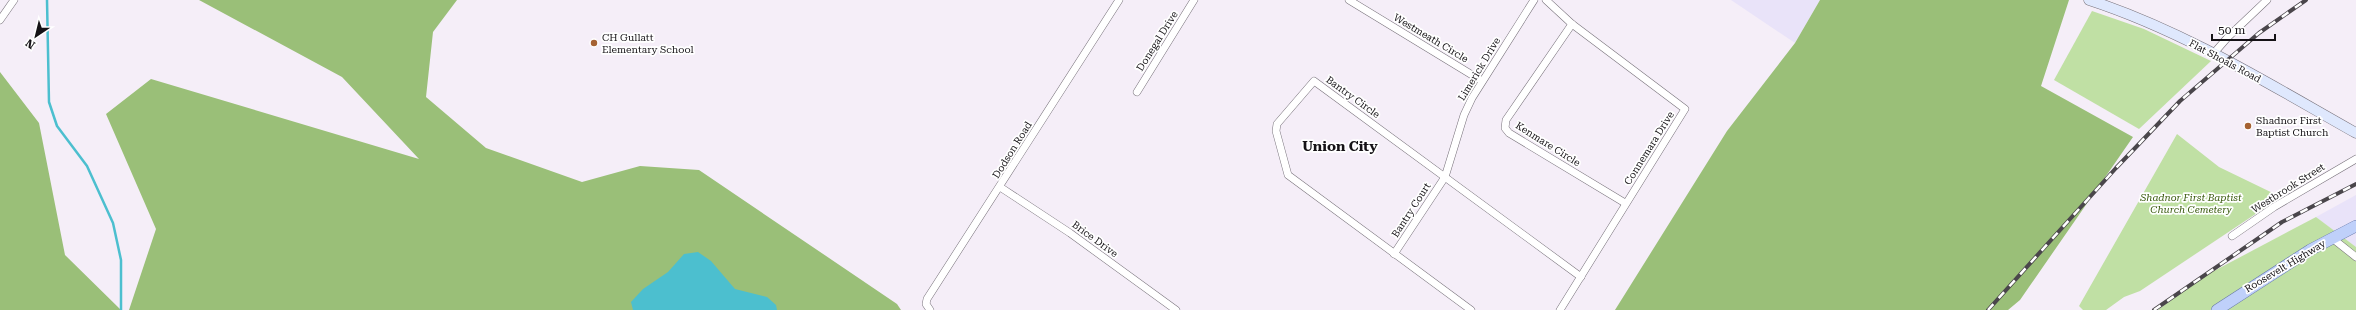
<svg xmlns="http://www.w3.org/2000/svg" width="2356" height="310" viewBox="0 0 2356 310" font-family="'Roboto Serif',serif">
<style>
.commercial{fill:#e9e3f9}
.green{fill:#c0e0a4}
.forest{fill:#9abf78}
.water{fill:#4cbfcf}
.lines{fill:none;stroke-linecap:round;stroke-linejoin:round}
.stream{stroke:#4cbfcf;stroke-width:2.5}
.street-casing{stroke:#77717a;stroke-width:8}
.secondary-casing{stroke:#77717a;stroke-width:11}
.primary-casing{stroke:#6879a8;stroke-width:12}
.street{stroke:#fff;stroke-width:7}
.secondary{stroke:#dfe8fd;stroke-width:10}
.primary{stroke:#bfd0fa;stroke-width:11}
.rail-casing{stroke:#4a464b;stroke-width:4}
.rail{stroke:#fff;stroke-width:2.5;stroke-dasharray:8;stroke-linecap:butt}
.poi-dot{fill:#a56132;stroke:#fff;stroke-width:1.5}
.labels{text-anchor:middle;dominant-baseline:central;stroke-width:3.5;stroke-linejoin:round;paint-order:stroke}
.poi-label{font-size:10px;fill:#151216;stroke:#fff;text-anchor:start}
.street-label{font-size:10px;fill:#151216;stroke:#fff}
.park-label{font-size:10px;font-style:italic;fill:#38590c;stroke:#fff}
.district-label{font-size:14px;font-weight:bold;fill:#151216;stroke:#fff}
</style>
<rect width="100%" height="100%" fill="#f5eef8"/>
<!-- commercial -->
<g class="commercial">
<polygon points="1731,0 1820,0 1795,43"/>
<polygon points="2356,195 2356,247 2316,217"/>
</g>
<!-- green -->
<g class="green">
<polygon points="2092,11 2144,29 2211,61 2139,129 2054,80"/>
<polygon points="2177,134 2219,167 2281,197 2140,291 2124,297 2106,310 2083,310 2079,306"/>
<polygon points="2316,217 2356,247 2356,310 2158,310 2195,281"/>
</g>
<!-- forest -->
<g class="forest">
<polygon points="199,0 457,0 433,32 426,97 486,148 582,182 640,166 699,170 897,304 901,310 129,310 156,229 106,114 151,79 419,159 342,77"/>
<polygon points="1820,0 2069,0 2041,86 2133,137 2020,300 2008,310 1615,310 1727,131 1795,43"/>
<polygon points="0,72 39,123 65,255 121,310 0,310"/>
</g>
<!-- water -->
<polygon class="water" points="698,252 711,261 735,289 767,297 776,305 777,310 633,310 631,302 643,289 668,272 684,254"/>
<g class="lines">
<!-- stream -->
<polyline class="stream" points="47,0 49,102 57,126 87,166 113,223 121,260 121,310"/>
<!-- street casing -->
<g class="street-casing">
<g id="street">
<polyline points="1349,0 1482,81"/>
<polyline points="1546,0 1572,24 1685,109 1560,310"/>
<polyline points="0,20 14,0"/>
<polyline points="1572,24 1506,120 1505,128 1509,133 1625,203"/>
<polyline points="2214,53 2228,37 2267,0"/>
<polyline points="1137,92 1194,0"/>
<polyline points="1000,187 1070,233 1176,310"/>
<polyline points="2232,236 2274,207 2356,159"/>
<polyline points="2332,238 2356,257"/>
<polyline points="1394,254 1445,177 1464,115 1472,98 1534,0"/>
<polyline points="930,310 926,304 927,299 1119,0"/>
<polyline points="1471,310 1288,175 1276,131 1277,124 1314,81 1581,277"/>
</g>
</g>
<!-- secondary casing -->
<g class="secondary-casing">
<path id="secondary" d="M2089,0C2184,31 2269,84 2356,133"/>
</g>
<!-- primary casing -->
<g class="primary-casing">
<polyline id="primary" points="2217,310 2310,250 2356,226"/>
</g>
<!-- street -->
<use href="#street" class="street"/>
<!-- secondary -->
<use href="#secondary" class="secondary"/>
<!-- primary -->
<use href="#primary" class="primary"/>
<!-- rail casing -->
<g class="rail-casing">
<g id="rail">
<polyline points="1988,310 2116,168 2180,101 2259,33 2306,0"/>
<polyline points="2154,310 2282,222 2356,184"/>
</g>
</g>
<!-- rail -->
<use href="#rail" class="rail"/>
</g>
<!-- markers -->
<g class="poi-dot">
<circle cx="594" cy="43" r="4"/>
<circle cx="2248" cy="126" r="4"/>
</g>
<g class="labels">
<!-- poi labels -->
<g class="poi-label">
<text x="602" y="37">CH Gullatt<tspan x="602" dy="12">Elementary School</tspan></text>
<text x="2256" y="120">Shadnor First<tspan x="2256" dy="12">Baptist Church</tspan></text>
</g>
<!-- street labels -->
<g class="street-label">
<text transform="translate(1431 38) rotate(31)">Westmeath Circle</text>
<text transform="translate(1157 41) rotate(-58)">Donegal Drive</text>
<text transform="translate(2225 61) rotate(28)">Flat Shoals Road</text>
<text transform="translate(1479 69) rotate(-59)">Limerick Drive</text>
<text transform="translate(1353 97) rotate(36)">Bantry Circle</text>
<text transform="translate(1548 144) rotate(32)">Kenmare Circle</text>
<text transform="translate(1649 148) rotate(-58)">Connemara Drive</text>
<text transform="translate(1012 150) rotate(-58)">Dodson Road</text>
<text transform="translate(2288 188) rotate(-32)">Westbrook Street</text>
<text transform="translate(1411 210) rotate(-57)">Bantry Court</text>
<text transform="translate(1095 239) rotate(36)">Brice Drive</text>
<text transform="translate(2285 266) rotate(-31)">Roosevelt Highway</text>
</g>
<!-- park labels -->
<g class="park-label">
<text x="2191" y="197">Shadnor First Baptist<tspan x="2191" dy="12">Church Cemetery</tspan></text>
</g>
<!-- district labels -->
<g class="district-label">
<text x="1340" y="146">Union City</text>
</g>
</g>
<!-- north arrow -->
<g transform="translate(36 36) rotate(215)" stroke="#ffffff" stroke-width="3" paint-order="stroke">
<path d="M0-3L7 15L0 10L-7 15Z" fill="#151216"/>
<text y="-6" font-size="11" font-weight="bold" text-anchor="middle" fill="#151216">N</text>
</g>
<!-- scale -->
<path d="M2212 34v6h63v-6" fill="none" stroke="#151216" stroke-width="2"/>
<text x="2218" y="34" font-size="12" fill="#151216" stroke="#ffffff" stroke-width="3" paint-order="stroke">50 m</text>
</svg>
